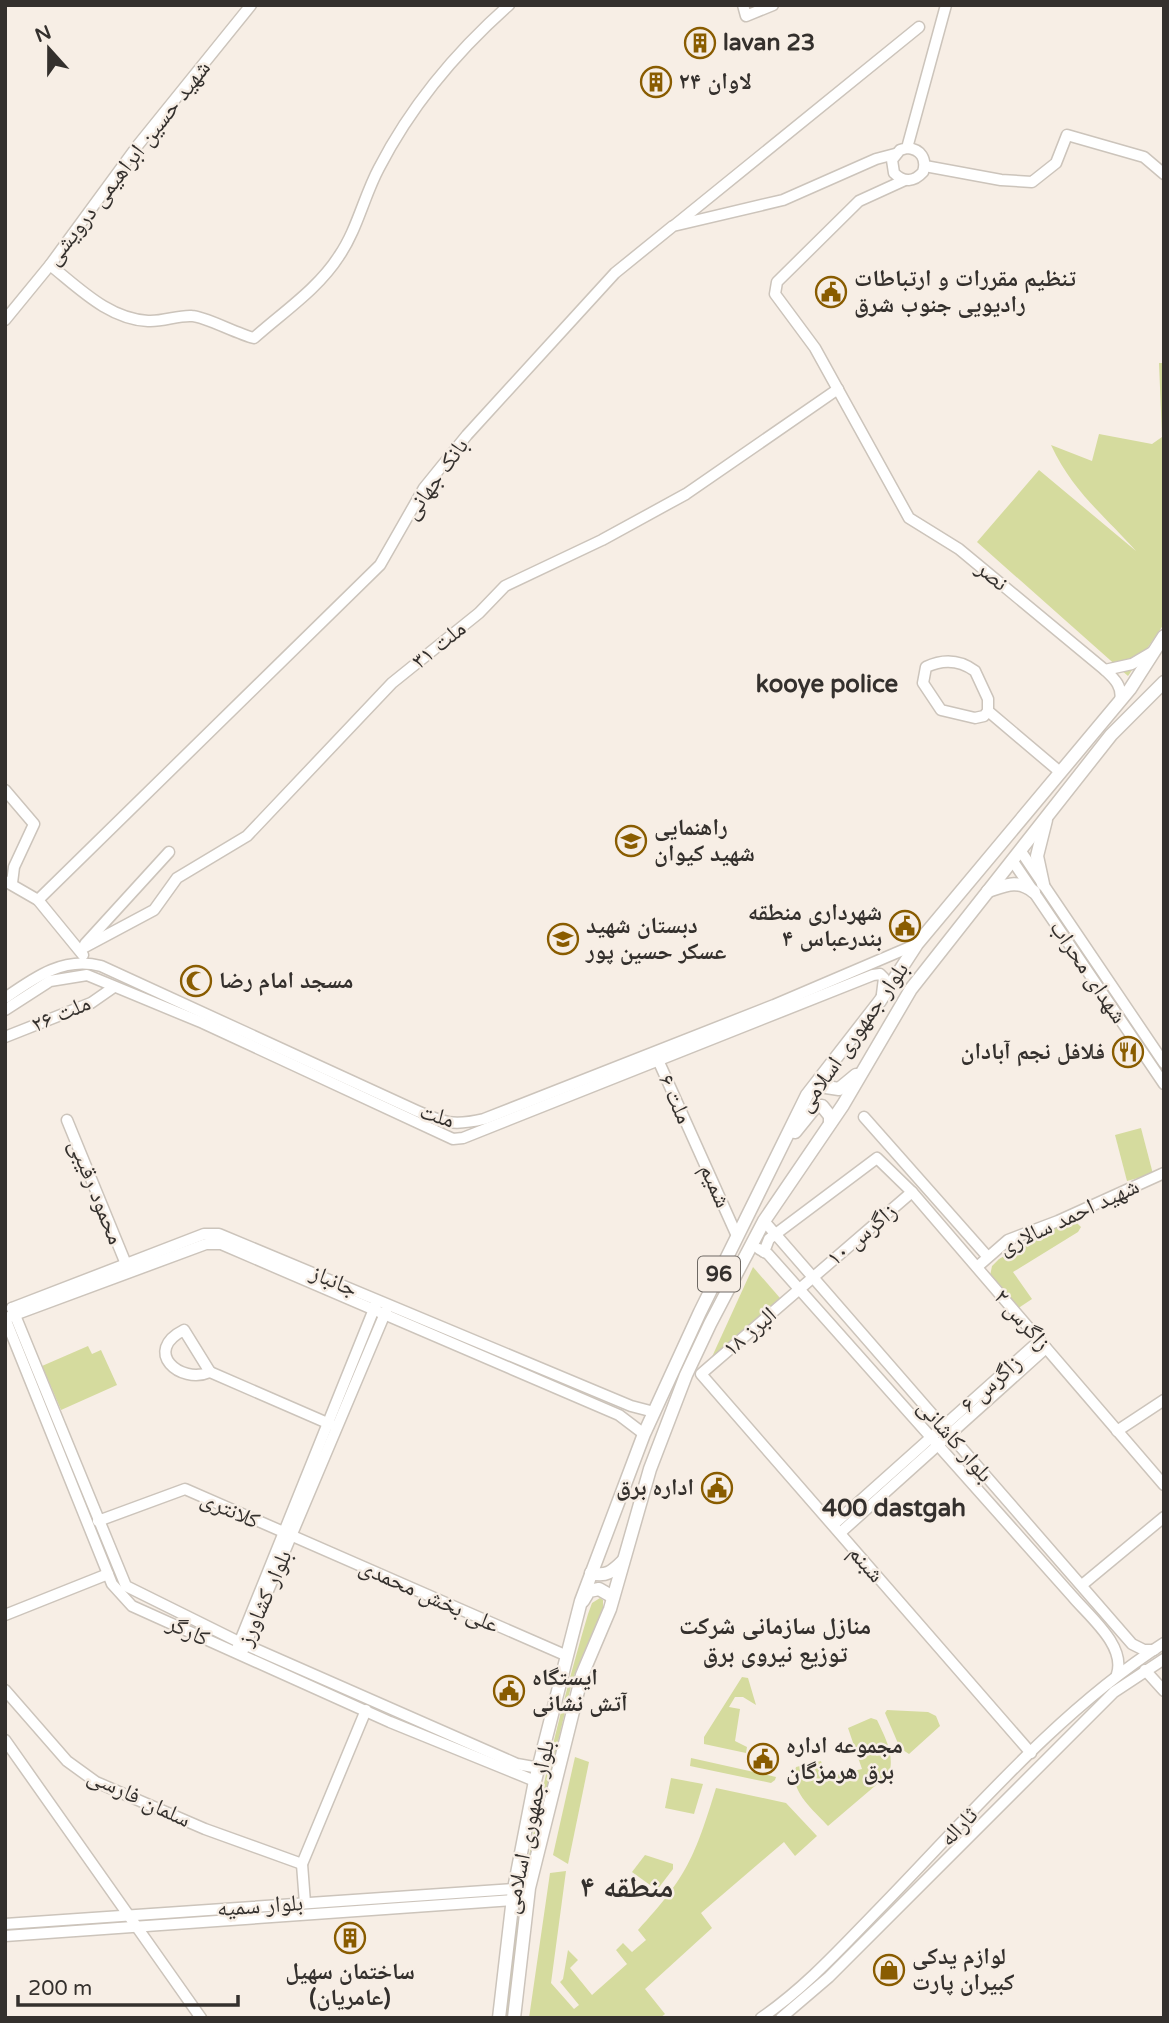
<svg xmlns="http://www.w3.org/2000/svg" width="1169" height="2023" viewBox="0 0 1169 2023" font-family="'Varela Round','Noto Naskh Arabic',sans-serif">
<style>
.green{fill:#d5db9e}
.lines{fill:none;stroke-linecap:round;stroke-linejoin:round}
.secondary-casing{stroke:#ccc4bb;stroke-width:13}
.primary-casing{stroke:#ccc4bb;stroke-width:15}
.secondary{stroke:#fff;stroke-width:10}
.primary{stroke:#fff;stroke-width:12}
.labels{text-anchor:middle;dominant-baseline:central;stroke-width:5;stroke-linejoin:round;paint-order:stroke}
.shield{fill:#f7eee5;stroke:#6e6964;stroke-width:2}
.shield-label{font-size:21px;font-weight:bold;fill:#34302d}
.poi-label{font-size:23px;font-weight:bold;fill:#34302d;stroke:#f7eee5;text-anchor:start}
.street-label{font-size:23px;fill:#34302d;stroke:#f7eee5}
.neighbourhood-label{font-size:24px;font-weight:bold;fill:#34302d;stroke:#f7eee5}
.district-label{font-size:30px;font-weight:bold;fill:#34302d;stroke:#f7eee5}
</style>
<rect width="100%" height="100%" fill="#f7eee5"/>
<!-- green -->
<g class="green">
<path d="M1159,363H1164V624L1128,676L977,542L1039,470L1136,551C1103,514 1073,492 1051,445L1092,461L1099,434L1152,444L1162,437Z"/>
<polygon points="1141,1128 1153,1174 1127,1181 1115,1135"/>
<polygon points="1072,1218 1081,1227 1078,1232 1013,1272 1032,1299 1017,1309 990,1276 992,1266 999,1259"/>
<polygon points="753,1267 780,1298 711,1359"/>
<polygon points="88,1346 92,1354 101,1350 117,1385 61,1410 42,1366"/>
<path d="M600,1598L603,1600V1608L573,1678L550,1776L533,1851L510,2018H504C521,1877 548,1750 588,1614L592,1603Z"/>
<polygon points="742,1677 748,1678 756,1705 743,1697 735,1697 729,1707 740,1709 735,1741 747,1747 746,1753 704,1744 704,1737"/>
<polygon points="887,1710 928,1712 936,1716 940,1726 909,1754 900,1748 885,1713"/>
<path d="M871,1718L877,1720C885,1737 895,1755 889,1774L828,1826C814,1810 788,1791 796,1767L821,1761L826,1777L862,1769L848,1728Z"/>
<polygon points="575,1757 589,1762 568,1864 553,1855"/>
<polygon points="691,1758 776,1777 775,1780 771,1783 690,1766"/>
<polygon points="671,1778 703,1784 694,1814 665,1808"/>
<path d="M716,1788L786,1803L817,1836L795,1856L784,1842L701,1913L712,1928L645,1989L665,2014L660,2018H529L550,1873L566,1871L551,1983L574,2009L579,2005L560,1982L563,1979L568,1950L578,1960L570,1968L592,1995L627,1964L616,1950L623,1943L632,1952L646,1940L638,1930C687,1877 695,1856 716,1788Z"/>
<polygon points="645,1855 673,1864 673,1869 657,1890 632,1872"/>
</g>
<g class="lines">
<!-- secondary casing -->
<g class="secondary-casing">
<g id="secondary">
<polyline points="743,5 746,16 773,5"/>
<path d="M907,148C921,149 927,159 923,172C914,182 904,183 894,173L892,160L900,150L907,148L946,5"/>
<polyline points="925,166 1001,180 1032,182 1056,163 1067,135 1144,157 1164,174"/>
<path d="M905,180L859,201L777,282L775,294L815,348L909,518L959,549L1105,670C1115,679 1123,687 1120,701"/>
<polyline points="675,225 919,27"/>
<path d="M50,265C80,289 109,319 148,321C163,322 178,315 192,316C204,316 237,334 254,338C283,312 318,289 339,256C357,230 364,196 379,168C411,106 457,51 509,5"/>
<polyline points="5,320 50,265 138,145 251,5"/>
<polyline points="1105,670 1132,664 1154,651"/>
<path d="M988,711L984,716L975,718L941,710L923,683L926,667C943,659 960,660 975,671L988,699V711L1060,772"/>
<polyline points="5,790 34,824 14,867 12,883"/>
<polyline points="1020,850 1164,1063"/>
<polyline points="1012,860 1164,1084"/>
<polyline points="5,881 38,900 83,955"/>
<polyline points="38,900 380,565 424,488 467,435 615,273 673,226 783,200 876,159 895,154"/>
<polyline points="85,944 169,852"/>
<polyline points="81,949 154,910 177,878 247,836 392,683 479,613 505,586 602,540 686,494 838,389"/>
<path d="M5,998C35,977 64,956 101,966L417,1111C444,1123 454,1126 484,1119L774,1005L917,944"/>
<polyline points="5,1010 50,981 87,975 203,1023 453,1139 463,1138 873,975 880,974 884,978 882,994"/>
<polyline points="5,1037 91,1003 114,987"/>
<polyline points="658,1060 737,1236"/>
<polyline points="864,1117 987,1256"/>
<polyline points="67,1120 126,1264"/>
<polyline points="912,1192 701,1374 1031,1753"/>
<polyline points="764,1221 1132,1644 1144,1650 1154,1650"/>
<path d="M759,1249L768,1254L1073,1597C1090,1617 1126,1646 1117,1674"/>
<polyline points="764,1252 769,1239 877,1158 912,1192 1164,1485"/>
<polyline points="977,1267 1008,1240 1058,1221 1164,1173"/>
<polyline points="12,1308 126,1586 237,1641 517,1764 539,1768"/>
<polyline points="12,1308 204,1234 219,1234 631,1406 654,1412"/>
<polyline points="9,1317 206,1244 221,1244 619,1415 644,1434"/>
<polyline points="5,1318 112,1584 132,1606 390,1722 535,1781"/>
<path d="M184,1330L210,1372C180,1385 142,1351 184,1330Z"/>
<polyline points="210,1372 332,1425"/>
<polyline points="1117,1431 1164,1400"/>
<polyline points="98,1521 185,1489 565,1655"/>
<polyline points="833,1525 1040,1340"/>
<polyline points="840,1533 1046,1348"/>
<polyline points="1082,1585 1164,1517"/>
<polyline points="5,1615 108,1574"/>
<polyline points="238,1646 376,1304"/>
<polyline points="243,1650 386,1311"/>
<polyline points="1145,1670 1164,1691"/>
<polyline points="5,1690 67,1761 96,1782 205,1829 302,1864"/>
<polyline points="5,1740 201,2018"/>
<polyline points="305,1903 302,1864 366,1710"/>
<polyline points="5,1924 514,1889"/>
<polyline points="5,1936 512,1900"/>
<path d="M761,2018C805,1988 841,1948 878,1910C968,1818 1055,1713 1164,1643"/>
<polyline points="781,2018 829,1977 1114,1692 1164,1659"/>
</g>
</g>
<!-- primary casing -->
<g class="primary-casing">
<g id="primary">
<polyline points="1043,884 1037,856 1046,820"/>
<path d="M988,891C1006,885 1018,879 1034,892"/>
<polyline points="820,1079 826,1087 839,1089 856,1075"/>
<polyline points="795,1132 816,1106 822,1106 830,1116 830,1123"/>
<path d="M591,1573C606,1577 612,1572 623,1561"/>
<polyline points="583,1601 589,1591 599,1589 613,1597"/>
<polyline points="499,2018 514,1889 535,1781 581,1601 644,1434 700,1312 807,1095 880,1001 917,944 1130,689 1164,636"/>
<polyline points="514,2018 529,1888 582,1675 610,1609 650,1469 686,1375 710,1324 764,1221 843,1105 911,989 1111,735 1164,682"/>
</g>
</g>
<!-- secondary -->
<use href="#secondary" class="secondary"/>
<!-- primary -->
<use href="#primary" class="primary"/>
</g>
<!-- icons -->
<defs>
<g id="building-ring" transform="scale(1.575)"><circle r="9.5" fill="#f7eee5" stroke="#895c00" stroke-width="1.5"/><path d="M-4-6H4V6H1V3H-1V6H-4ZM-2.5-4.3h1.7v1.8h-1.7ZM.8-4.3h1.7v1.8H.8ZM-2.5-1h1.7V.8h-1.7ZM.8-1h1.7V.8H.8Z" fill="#895c00"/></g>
<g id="civic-ring" transform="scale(1.575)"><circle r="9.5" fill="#f7eee5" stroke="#895c00" stroke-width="1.5"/><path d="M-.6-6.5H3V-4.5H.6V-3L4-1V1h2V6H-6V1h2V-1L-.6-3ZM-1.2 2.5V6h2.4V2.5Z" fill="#895c00"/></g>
<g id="school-ring" transform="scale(1.575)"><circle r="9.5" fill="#f7eee5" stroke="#895c00" stroke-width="1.5"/><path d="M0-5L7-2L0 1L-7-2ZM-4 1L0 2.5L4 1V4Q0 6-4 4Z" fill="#895c00"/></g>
<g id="mosque-ring" transform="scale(1.575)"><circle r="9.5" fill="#f7eee5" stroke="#895c00" stroke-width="1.5"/><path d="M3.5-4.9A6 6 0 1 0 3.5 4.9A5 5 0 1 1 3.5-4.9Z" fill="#895c00"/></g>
<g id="restaurant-ring" transform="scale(1.575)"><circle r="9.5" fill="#f7eee5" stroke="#895c00" stroke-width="1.5"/><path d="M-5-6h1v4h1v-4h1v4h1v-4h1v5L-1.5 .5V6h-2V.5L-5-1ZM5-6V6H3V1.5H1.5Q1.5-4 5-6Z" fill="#895c00"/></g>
<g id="shop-ring" transform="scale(1.575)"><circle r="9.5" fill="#f7eee5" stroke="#895c00" stroke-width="1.5"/><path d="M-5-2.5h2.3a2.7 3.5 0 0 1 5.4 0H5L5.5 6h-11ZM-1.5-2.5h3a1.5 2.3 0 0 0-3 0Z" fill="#895c00"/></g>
</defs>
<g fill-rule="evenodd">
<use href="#building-ring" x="700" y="43"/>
<use href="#building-ring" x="656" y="82"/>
<use href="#civic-ring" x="831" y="292"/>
<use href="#school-ring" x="631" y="841"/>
<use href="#civic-ring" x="905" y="926"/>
<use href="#school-ring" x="563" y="939"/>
<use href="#mosque-ring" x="196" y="981"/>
<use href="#restaurant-ring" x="1128" y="1052"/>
<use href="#civic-ring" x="717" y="1488"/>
<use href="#civic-ring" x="509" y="1691"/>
<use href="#civic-ring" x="763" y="1759"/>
<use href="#building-ring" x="350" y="1938"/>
<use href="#shop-ring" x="889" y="1970"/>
</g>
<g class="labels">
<!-- shield labels -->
<rect class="shield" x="698" y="1256.5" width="42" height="35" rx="5"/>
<g class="shield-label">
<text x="719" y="1274">96</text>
</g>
<!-- poi labels -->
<g class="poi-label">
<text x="723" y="43">lavan 23</text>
<text x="679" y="82">لاوان ۲۴</text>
<text x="854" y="279">تنظیم مقررات و ارتباطات<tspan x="854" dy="26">رادیویی جنوب شرق</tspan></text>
<text x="654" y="828">راهنمایی<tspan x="654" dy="26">شهید کیوان</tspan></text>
<text x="882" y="913" text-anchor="end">شهرداری منطقه<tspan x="882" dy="26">۴ بندرعباس</tspan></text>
<text x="586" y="926">دبستان شهید<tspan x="586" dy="26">عسکر حسین پور</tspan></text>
<text x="219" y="981">مسجد امام رضا</text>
<text x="1105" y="1052" text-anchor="end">فلافل نجم آبادان</text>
<text x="694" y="1488" text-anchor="end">اداره برق</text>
<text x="532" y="1678">ایستگاه<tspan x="532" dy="26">آتش نشانی</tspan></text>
<text x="786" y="1746">مجموعه اداره<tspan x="786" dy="26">برق هرمزگان</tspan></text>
<text x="912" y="1957">لوازم یدکی<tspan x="912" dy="26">کبیران پارت</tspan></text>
<text x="350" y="1972" text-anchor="middle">ساختمان سهیل<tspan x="350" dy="26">(عامریان)</tspan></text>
</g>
<!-- street labels -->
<g class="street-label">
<text transform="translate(128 163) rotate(-52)">شهید حسین ابراهیمی درویشی</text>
<text transform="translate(436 479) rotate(-54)">بانک جهانی</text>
<text transform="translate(992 576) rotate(40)">نصر</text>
<text transform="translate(439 645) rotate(-39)">ملت ۳۱</text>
<text transform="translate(1088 972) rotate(56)">شهدای محراب</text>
<text transform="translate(61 1014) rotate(-23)">ملت ۲۶</text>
<text transform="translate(853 1037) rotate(-55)">بلوار جمهوری اسلامی</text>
<text transform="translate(675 1099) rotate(66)">ملت ۶</text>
<text transform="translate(437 1116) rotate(17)">ملت</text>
<text transform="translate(715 1186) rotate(66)">شمیم</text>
<text transform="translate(96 1192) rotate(68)">محمود رقیبی</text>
<text transform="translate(1069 1217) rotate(-25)">شهید احمد سالاری</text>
<text transform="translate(862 1235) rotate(-40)">زاگرس ۱۰</text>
<text transform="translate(334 1281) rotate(23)">جانباز</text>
<text transform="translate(1022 1320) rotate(49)">زاگرس ۲</text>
<text transform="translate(750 1332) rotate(-41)">البرز ۱۸</text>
<text transform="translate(991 1384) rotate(-42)">زاگرس ۶</text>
<text transform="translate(955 1441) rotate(49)">بلوار کاشانی</text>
<text transform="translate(230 1510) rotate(24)">کلانتری</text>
<text transform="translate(866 1564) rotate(49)">شبنم</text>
<text transform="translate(429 1596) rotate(24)">علی بخش محمدی</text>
<text transform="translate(265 1598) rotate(-66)">بلوار کشاورز</text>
<text transform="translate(188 1631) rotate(25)">کارگر</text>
<text transform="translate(139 1798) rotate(25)">سلمان فارسی</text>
<text transform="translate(529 1827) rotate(-78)">بلوار جمهوری اسلامی</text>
<text transform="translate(959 1827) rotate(-46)">ثاراله</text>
<text transform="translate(260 1906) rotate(-4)">بلوار سمیه</text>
</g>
<!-- neighbourhood labels -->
<g class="neighbourhood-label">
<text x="827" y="684">kooye police</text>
<text x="894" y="1508">400 dastgah</text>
<text x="775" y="1626">منازل سازمانی شرکت<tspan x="775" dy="28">توزیع نیروی برق</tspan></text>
</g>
<!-- district labels -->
<g class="district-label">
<text x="627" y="1887">منطقه ۴</text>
</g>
</g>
<!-- border -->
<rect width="1169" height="2023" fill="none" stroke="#34302d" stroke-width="14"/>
<!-- north arrow -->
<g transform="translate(49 49) rotate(339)" stroke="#f7eee5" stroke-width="5" paint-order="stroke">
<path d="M0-5L12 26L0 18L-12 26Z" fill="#34302d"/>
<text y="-10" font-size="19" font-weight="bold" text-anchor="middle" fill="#34302d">N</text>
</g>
<!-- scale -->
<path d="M18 1995v10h220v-10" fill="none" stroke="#34302d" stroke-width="3.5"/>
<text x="28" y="1995" font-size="21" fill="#34302d" stroke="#f7eee5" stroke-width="5" paint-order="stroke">200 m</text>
</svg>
